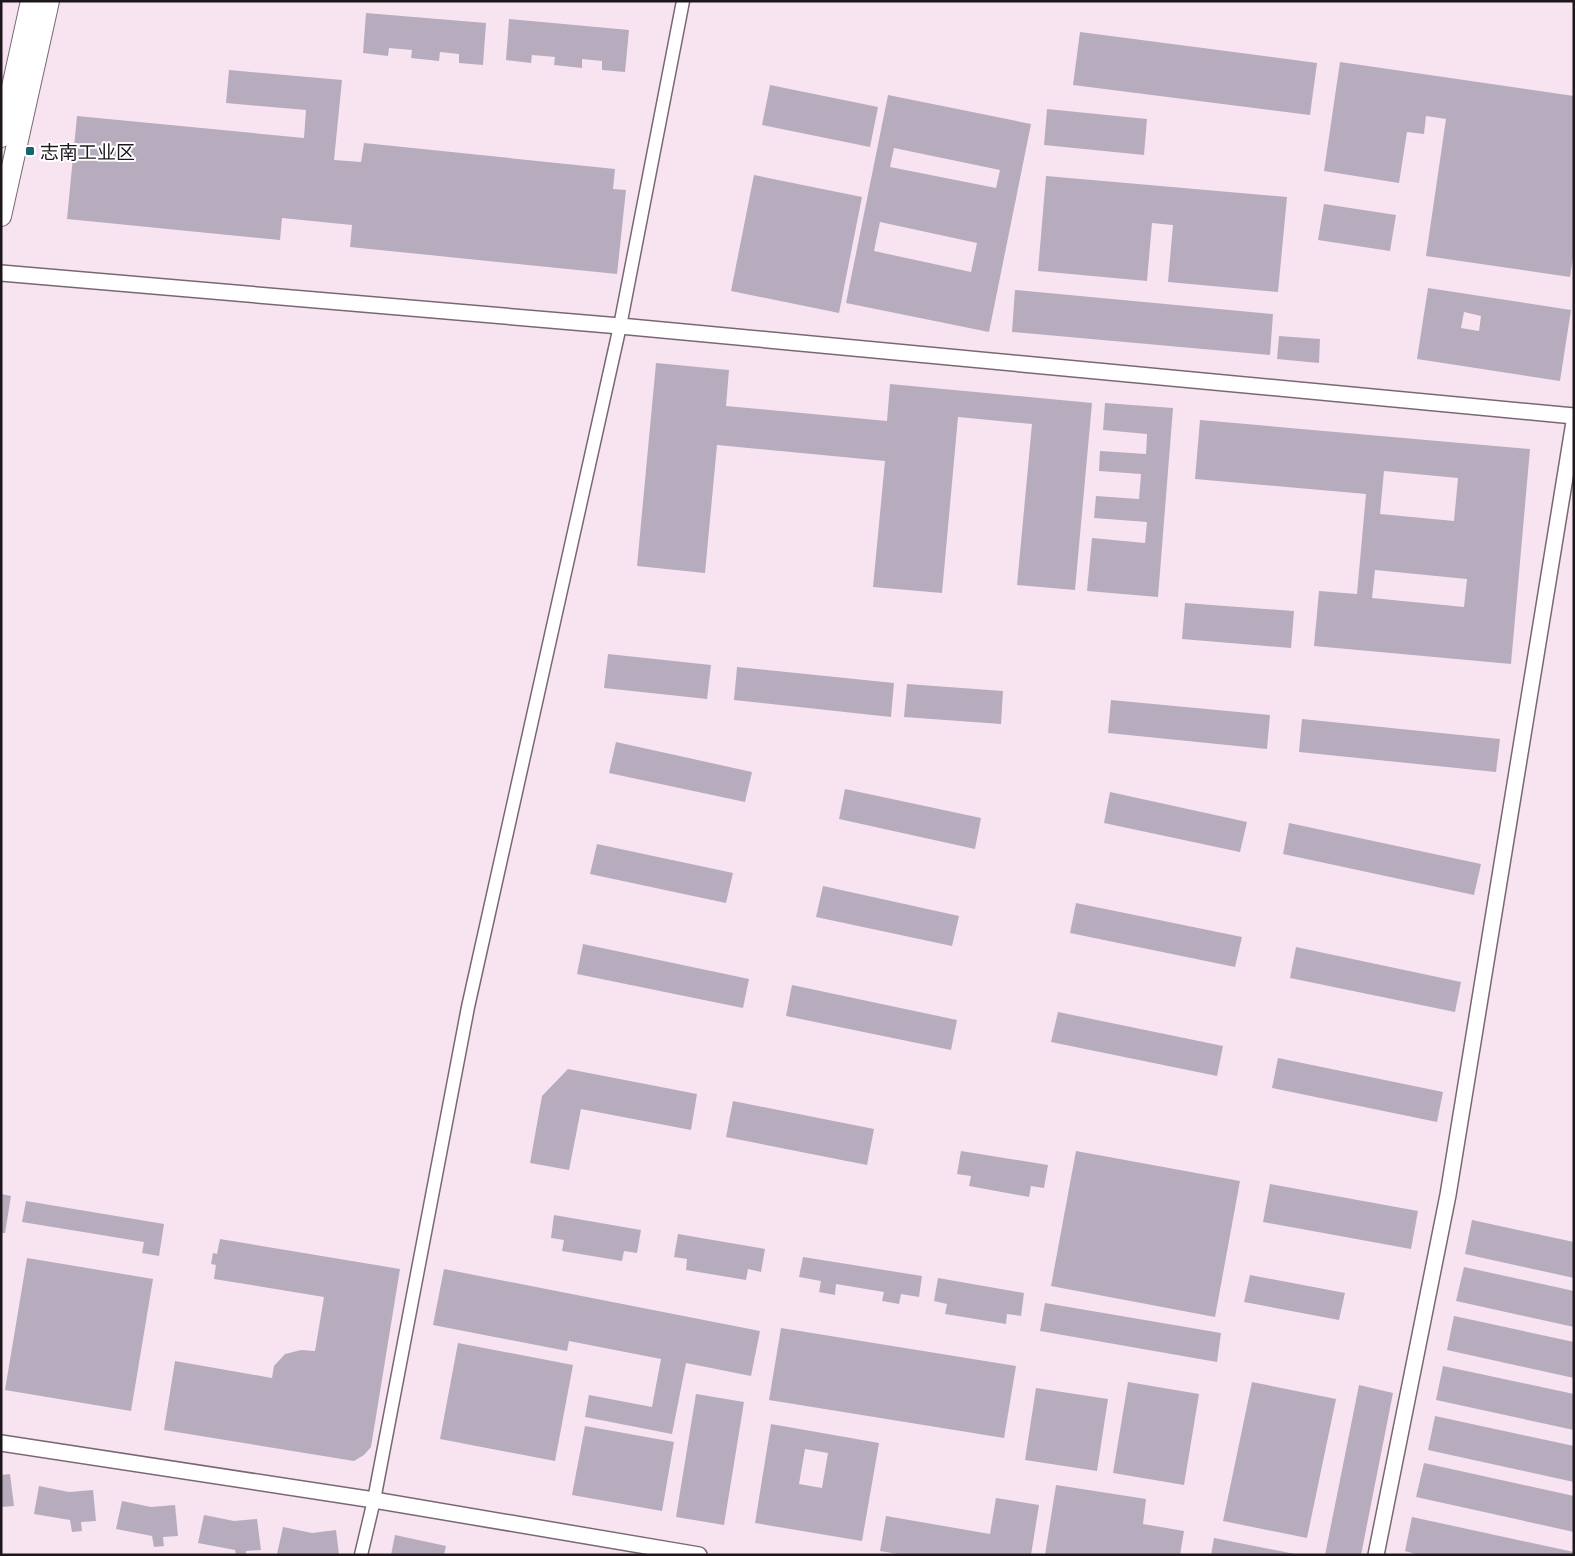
<svg xmlns="http://www.w3.org/2000/svg" width="1575" height="1556" viewBox="0 0 1575 1556" font-family="'Exo 2','Noto Sans SC',sans-serif">
<style>
.building{fill:#b7acbe;fill-rule:evenodd}
.lines{fill:none;stroke-linecap:round;stroke-linejoin:round}
.minor-casing{stroke:#796873;stroke-width:15}
.tertiary-casing{stroke:#796873;stroke-width:18}
.primary-casing{stroke:#796873;stroke-width:22}
.minor{stroke:#fff;stroke-width:12}
.tertiary{stroke:#fff;stroke-width:15}
.primary{stroke:#fff;stroke-width:20}
.poi-dot{fill:#17656c;stroke:#fff;stroke-width:2}
.labels{text-anchor:middle;dominant-baseline:central;stroke-width:4;stroke-linejoin:round;paint-order:stroke}
.poi-label{font-size:19px;fill:#1d161b;stroke:#fff;text-anchor:start}
</style>
<rect width="100%" height="100%" fill="#f8e4f0"/>
<!-- building -->
<g class="building">
<polygon points="366,13 486,23 483,65 459,63 459,54 440,52 439,61 411,58 412,50 389,48 388,56 363,53"/>
<polygon points="509,19 629,30 625,72 602,70 602,61 582,59 582,68 554,65 555,57 532,55 531,63 506,60"/>
<polygon points="1080,32 1317,63 1310,115 1073,85"/>
<polygon points="1340,62 1574,96 1574,251 1570,277 1426,256 1446,119 1426,116 1424,134 1407,132 1399,183 1324,171"/>
<polygon points="229,70 342,80 334,160 361,162 364,143 615,169 613,189 626,190 617,274 350,247 352,225 282,218 280,240 67,219 77,116 304,138 306,110 226,103"/>
<polygon points="770,85 878,107 870,147 762,125"/>
<path d="M888,95L1031,124L989,332L846,303ZM894,148L1000,170L996,188L890,167ZM880,222L977,243L971,272L874,251Z"/>
<polygon points="1047,109 1147,119 1144,155 1044,145"/>
<polygon points="754,175 862,197 839,313 731,291"/>
<polygon points="1046,176 1287,197 1278,292 1168,282 1173,225 1152,223 1147,281 1038,271"/>
<polygon points="1324,204 1396,215 1390,251 1318,240"/>
<path d="M1428,288L1571,310L1560,381L1417,359ZM1464,312L1481,316L1479,331L1461,328Z"/>
<polygon points="1015,290 1273,314 1270,355 1012,332"/>
<polygon points="1279,336 1320,339 1319,363 1277,359"/>
<polygon points="656,363 729,370 726,406 887,421 890,384 1092,403 1075,590 1017,585 1032,424 958,417 942,593 873,587 885,461 717,445 705,573 637,566"/>
<polygon points="1105,403 1173,408 1158,597 1087,591 1092,538 1145,543 1147,522 1094,518 1096,496 1139,499 1141,474 1099,471 1100,451 1146,454 1147,434 1103,430"/>
<path d="M1200,420L1530,449L1511,664L1314,646L1319,591L1357,594L1366,494L1195,479ZM1384,471L1458,478L1454,521L1380,514ZM1375,570L1467,579L1464,607L1372,598Z"/>
<polygon points="1185,603 1294,611 1291,648 1182,639"/>
<polygon points="608,654 711,665 707,699 604,688"/>
<polygon points="737,667 894,683 891,717 734,700"/>
<polygon points="907,684 1003,691 1001,724 904,717"/>
<polygon points="1111,700 1270,715 1267,749 1108,733"/>
<polygon points="1302,719 1500,739 1496,772 1299,752"/>
<polygon points="616,742 752,772 745,802 609,773"/>
<polygon points="845,789 981,818 975,849 839,819"/>
<polygon points="1110,792 1247,822 1240,852 1104,823"/>
<polygon points="1289,823 1481,864 1474,895 1283,854"/>
<polygon points="597,844 733,873 726,903 590,874"/>
<polygon points="823,886 959,916 952,946 816,917"/>
<polygon points="1076,903 1242,937 1235,967 1070,933"/>
<polygon points="583,944 749,979 743,1008 577,974"/>
<polygon points="1296,947 1461,982 1455,1012 1290,978"/>
<polygon points="792,985 957,1020 951,1050 786,1016"/>
<polygon points="1058,1012 1223,1046 1217,1076 1051,1042"/>
<polygon points="1278,1058 1443,1092 1437,1122 1272,1088"/>
<polygon points="568,1069 697,1094 691,1130 581,1109 569,1170 530,1163 542,1096"/>
<polygon points="733,1101 874,1129 867,1165 726,1137"/>
<polygon points="961,1151 1048,1165 1044,1188 1031,1186 1029,1197 969,1186 971,1176 957,1174"/>
<polygon points="1076,1151 1240,1181 1215,1317 1051,1286"/>
<polygon points="1270,1184 1418,1211 1411,1249 1263,1222"/>
<polygon points="1,1194 11,1196 5,1233 1,1233"/>
<polygon points="26,1201 164,1224 159,1256 142,1253 144,1242 22,1222"/>
<polygon points="554,1215 641,1230 637,1253 624,1251 622,1261 562,1251 564,1240 551,1238"/>
<polygon points="1472,1220 1574,1242 1574,1278 1465,1254"/>
<polygon points="678,1234 765,1249 761,1272 748,1269 746,1280 686,1270 687,1259 674,1257"/>
<polygon points="220,1239 400,1269 371,1447 364,1455 354,1461 164,1430 175,1361 272,1378 274,1366 285,1354 301,1350 315,1351 324,1297 214,1279 216,1265 211,1264 213,1253 217,1254"/>
<polygon points="803,1257 922,1276 919,1297 901,1294 899,1304 882,1301 884,1292 836,1284 835,1295 819,1292 821,1281 799,1277"/>
<polygon points="27,1258 153,1279 131,1411 5,1390"/>
<polygon points="1464,1267 1574,1291 1574,1327 1456,1301"/>
<polygon points="444,1269 760,1331 751,1376 686,1363 672,1434 585,1417 589,1395 652,1407 661,1359 569,1341 567,1351 433,1325"/>
<polygon points="1250,1275 1345,1293 1339,1320 1244,1302"/>
<polygon points="938,1278 1024,1293 1021,1316 1007,1314 1006,1324 945,1314 947,1304 934,1301"/>
<polygon points="1045,1303 1221,1333 1217,1362 1040,1331"/>
<polygon points="1454,1316 1574,1342 1574,1378 1447,1350"/>
<polygon points="781,1328 1016,1366 1004,1438 769,1400"/>
<polygon points="458,1343 573,1365 555,1461 440,1439"/>
<polygon points="1443,1366 1574,1394 1574,1430 1436,1400"/>
<polygon points="1128,1382 1199,1394 1184,1485 1113,1473"/>
<polygon points="1252,1382 1336,1399 1307,1538 1223,1521"/>
<polygon points="1359,1385 1393,1393 1361,1555 1325,1555"/>
<polygon points="1036,1388 1108,1399 1097,1471 1025,1460"/>
<polygon points="696,1394 744,1402 724,1525 676,1517"/>
<polygon points="1435,1416 1574,1446 1574,1482 1428,1450"/>
<path d="M771,1424L879,1443L862,1541L755,1523ZM805,1449L828,1453L822,1488L799,1484Z"/>
<polygon points="585,1426 674,1442 662,1511 572,1495"/>
<polygon points="1424,1463 1574,1496 1574,1532 1416,1497"/>
<polygon points="10,1474 14,1506 1,1507 1,1475"/>
<polygon points="1056,1485 1146,1499 1143,1524 1184,1531 1180,1555 1045,1555"/>
<polygon points="39,1486 69,1492 93,1490 96,1521 81,1522 82,1531 72,1532 70,1520 34,1514"/>
<polygon points="996,1498 1039,1505 1031,1555 904,1555 880,1551 886,1516 990,1534"/>
<polygon points="122,1501 151,1507 175,1505 178,1536 163,1537 164,1546 154,1547 152,1536 116,1529"/>
<polygon points="204,1515 234,1521 257,1519 261,1550 246,1551 246,1555 236,1555 235,1550 198,1543"/>
<polygon points="1412,1517 1574,1552 1574,1555 1419,1555 1405,1551"/>
<polygon points="283,1527 312,1533 336,1530 339,1555 277,1554"/>
<polygon points="395,1535 446,1546 444,1555 391,1555"/>
<polygon points="1214,1538 1295,1554 1295,1555 1211,1555"/>
</g>
<g class="lines">
<!-- minor casing -->
<g class="minor-casing">
<polyline id="minor" points="361,1555 374,1500 468,1007 620,326 683,1"/>
</g>
<!-- tertiary casing -->
<g class="tertiary-casing">
<g id="tertiary">
<polyline points="1,273 620,326 1574,416"/>
<polyline points="1,1443 374,1500 699,1555"/>
<polyline points="1376,1555 1448,1195 1574,422"/>
</g>
</g>
<!-- primary casing -->
<g class="primary-casing">
<g id="primary">
<polyline points="1,137 31,1"/>
<polyline points="1,216 49,1"/>
</g>
</g>
<!-- minor -->
<use href="#minor" class="minor"/>
<!-- tertiary -->
<use href="#tertiary" class="tertiary"/>
<!-- primary -->
<use href="#primary" class="primary"/>
</g>
<!-- markers -->
<rect class="poi-dot" x="25" y="146" width="10" height="10" rx="2.5"/>
<g class="labels">
<!-- poi labels -->
<g class="poi-label">
<text x="40" y="151">志南工业区</text>
</g>
</g>
<!-- border -->
<rect width="1575" height="1556" fill="none" stroke="#1d161b" stroke-width="5"/>
</svg>
